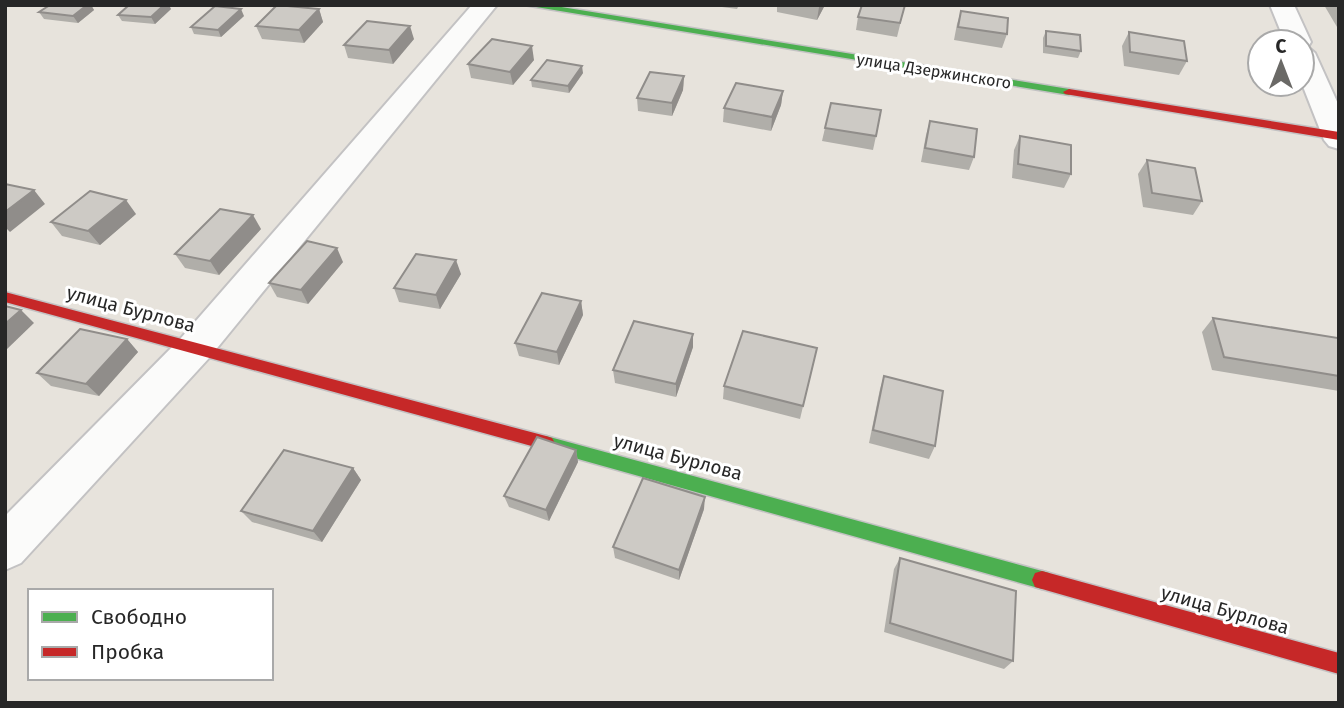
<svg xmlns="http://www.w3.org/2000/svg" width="1344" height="708" viewBox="0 0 1344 708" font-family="'Fira Sans',sans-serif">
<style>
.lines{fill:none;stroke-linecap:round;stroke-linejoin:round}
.street-casing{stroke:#c3c2c3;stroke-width:4}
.fast-casing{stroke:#c3c2c3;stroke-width:3}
.jam-casing{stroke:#c3c2c3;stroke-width:3}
.street{fill:#fbfbfa;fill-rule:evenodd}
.fast{fill:#4caf50;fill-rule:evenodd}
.jam{fill:#c62828;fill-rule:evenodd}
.wall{fill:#b0aea9}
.shaded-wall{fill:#908d8a}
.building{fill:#cdcac5;stroke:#908d8a;stroke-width:2}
.labels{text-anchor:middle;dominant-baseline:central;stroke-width:6;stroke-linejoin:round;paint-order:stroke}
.far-street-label{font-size:16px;fill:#272727;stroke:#fff}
.street-label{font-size:19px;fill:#272727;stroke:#fff}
</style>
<rect width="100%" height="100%" fill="#e7e3dc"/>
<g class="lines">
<!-- street casing -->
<g class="street-casing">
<g id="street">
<polygon points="472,5 497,5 209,358 21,563 5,570 5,516 181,338"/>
<polygon points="1270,5 1294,5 1311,42 1308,47 1315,53 1339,106 1339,149 1329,146 1324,140 1302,84 1302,42 1285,42"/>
</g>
</g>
<!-- fast casing -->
<g class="fast-casing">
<g id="fast">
<polygon points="524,5 549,5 1069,89 1075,92 1069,95"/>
<polygon points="546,436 1042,571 1049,573 1052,580 1049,587 1042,589 546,450 540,448 537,443 540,438"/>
</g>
</g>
<!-- jam casing -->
<g class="jam-casing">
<g id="jam">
<polygon points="1069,89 1339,132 1339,140 1065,94 1063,92"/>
<polygon points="5,292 546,436 552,438 555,443 552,448 546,450 5,302"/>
<polygon points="1042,571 1339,653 1339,674 1042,589 1035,587 1032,580 1035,573"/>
</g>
</g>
<!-- street -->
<use href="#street" class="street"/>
<!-- fast -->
<use href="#fast" class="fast"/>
<!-- jam -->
<use href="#jam" class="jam"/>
</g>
<!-- wall -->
<g class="wall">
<polygon points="50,5 91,5 94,10 78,23 44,19 39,12"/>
<polygon points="707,5 739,5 737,9"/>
<polygon points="777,5 825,5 817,20 777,12"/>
<polygon points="905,5 897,37 856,30 858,17"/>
<polygon points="1324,5 1339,5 1339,27 1337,27"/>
<polygon points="171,9 155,24 122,21 118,15"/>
<polygon points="319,9 323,22 304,43 262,39 256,26"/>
<polygon points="961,11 1007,34 1002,48 954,40 957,24"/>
<polygon points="244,16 221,37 194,34 191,27"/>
<polygon points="1046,31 1081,51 1078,58 1043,53 1043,38"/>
<polygon points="1129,32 1187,61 1179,75 1124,66 1122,46"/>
<polygon points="414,39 393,64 348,58 344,45"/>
<polygon points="534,60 513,85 471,78 468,64"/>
<polygon points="583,73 569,93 532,87 531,80"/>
<polygon points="684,76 683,90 672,116 638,111 637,98"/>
<polygon points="783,91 781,105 771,131 723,122 724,108"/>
<polygon points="930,121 974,157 969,170 921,162 926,135"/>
<polygon points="825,128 876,136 873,150 822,141"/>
<polygon points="1020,136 1071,174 1064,188 1012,178 1014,150"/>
<polygon points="1147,160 1202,201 1193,215 1143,207 1138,174"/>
<polygon points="136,214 100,245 62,236 51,222"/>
<polygon points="261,229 219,275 185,268 175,254"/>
<polygon points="343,262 308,304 277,297 269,283"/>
<polygon points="461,274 440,309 399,302 394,288"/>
<polygon points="581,301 583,315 559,365 519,356 515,343"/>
<polygon points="1213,318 1339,339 1339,391 1212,370 1202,332"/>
<polygon points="693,334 693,347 676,397 615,383 613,370"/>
<polygon points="127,339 138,352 99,396 51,386 37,373"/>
<polygon points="817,348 800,419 723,399 724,386"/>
<polygon points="884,376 935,446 929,459 869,443 880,389"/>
<polygon points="576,450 578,462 549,521 509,507 504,496"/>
<polygon points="353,468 361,480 322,542 252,522 241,511"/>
<polygon points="704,509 679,580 615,558 613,547"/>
<polygon points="900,558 1013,661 1004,669 884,632 894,569"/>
</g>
<!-- shaded-wall -->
<g class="shaded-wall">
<polygon points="87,5 91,5 94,10 78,23 73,16"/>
<polygon points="164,5 169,5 171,9 155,24 151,17"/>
<polygon points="820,5 825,5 817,20 819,7"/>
<polygon points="241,9 244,16 221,37 218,30"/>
<polygon points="319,9 323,22 304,43 299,30"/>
<polygon points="410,26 414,39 393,64 389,50"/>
<polygon points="532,46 534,60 513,85 510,72"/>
<polygon points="582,66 583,73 569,93 568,86"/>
<polygon points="684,76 683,90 672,116 672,103"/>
<polygon points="783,91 781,105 771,131 772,117"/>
<polygon points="34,190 45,204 10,232 5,227 5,212"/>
<polygon points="126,200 136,214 100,245 88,231"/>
<polygon points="253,215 261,229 219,275 210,261"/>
<polygon points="337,248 343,262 308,304 301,290"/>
<polygon points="456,260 461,274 440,309 436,295"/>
<polygon points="581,301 583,315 559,365 557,352"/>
<polygon points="21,310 34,323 5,351 5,324"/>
<polygon points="693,334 693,347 676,397 676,384"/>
<polygon points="127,339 138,352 99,396 86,384"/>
<polygon points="576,450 578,462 549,521 546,510"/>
<polygon points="353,468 361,480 322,542 313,531"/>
<polygon points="705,497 704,509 679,580 679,570"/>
</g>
<!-- building -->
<g class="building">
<polygon points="50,5 87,5 73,16 39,12"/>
<polygon points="129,5 164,5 151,17 118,15"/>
<polygon points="277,5 319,9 299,30 256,26"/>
<polygon points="862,5 905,5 900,23 858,17"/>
<polygon points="215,6 241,9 218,30 191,27"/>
<polygon points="961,11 1008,18 1007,34 958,27"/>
<polygon points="367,21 410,26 389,50 344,45"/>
<polygon points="1046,31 1080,35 1081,51 1046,46"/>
<polygon points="1129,32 1184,41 1187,61 1130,52"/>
<polygon points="492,39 532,46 510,72 468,64"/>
<polygon points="547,60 582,66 568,86 531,80"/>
<polygon points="650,72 684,76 672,103 637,98"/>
<polygon points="736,83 783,91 772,117 724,108"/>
<polygon points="831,103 881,110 876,136 825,128"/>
<polygon points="930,121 977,129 974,157 925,148"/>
<polygon points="1020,136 1071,145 1071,174 1018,164"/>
<polygon points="1147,160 1195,168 1202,201 1152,193"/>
<polygon points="5,184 34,190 5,212"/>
<polygon points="90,191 126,200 88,231 51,222"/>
<polygon points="220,209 253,215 210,261 175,254"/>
<polygon points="307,241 337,248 301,290 269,283"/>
<polygon points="416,254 456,260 436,295 394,288"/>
<polygon points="542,293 581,301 557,352 515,343"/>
<polygon points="5,306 21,310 5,324"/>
<polygon points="1213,318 1338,338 1339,376 1224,357"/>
<polygon points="634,321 693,334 676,384 613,370"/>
<polygon points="80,329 127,339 86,384 37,373"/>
<polygon points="743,331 817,348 803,406 724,386"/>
<polygon points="884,376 943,391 935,446 873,430"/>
<polygon points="537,437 576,450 546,510 504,496"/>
<polygon points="284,450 353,468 313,531 241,511"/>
<polygon points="643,478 705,497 679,570 613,547"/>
<polygon points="900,558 1016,591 1013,661 890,623"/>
</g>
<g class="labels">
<!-- far-street labels -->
<g class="far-street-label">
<text transform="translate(934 71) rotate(9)">улица Дзержинского</text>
</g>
<!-- street labels -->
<g class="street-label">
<text transform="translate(131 309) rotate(15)">улица Бурлова</text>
<text transform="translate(678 457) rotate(15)">улица Бурлова</text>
<text transform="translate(1225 610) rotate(16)">улица Бурлова</text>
</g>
</g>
<!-- border -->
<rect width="1344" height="708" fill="none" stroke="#272727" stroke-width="14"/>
<!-- legend -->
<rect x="28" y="589" width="245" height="91" fill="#ffffff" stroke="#a9a9a9" stroke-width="2"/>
<rect x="42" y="612" width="35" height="10" fill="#4caf50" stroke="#a9a9a9" stroke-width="2"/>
<text x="91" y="624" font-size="21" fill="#272727">Свободно</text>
<rect x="42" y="647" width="35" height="10" fill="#c62828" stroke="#a9a9a9" stroke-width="2"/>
<text x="91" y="659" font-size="21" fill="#272727">Пробка</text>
<!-- north arrow -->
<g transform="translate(1281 63)"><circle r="33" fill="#ffffff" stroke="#a9a9a9" stroke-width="2"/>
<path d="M0-5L12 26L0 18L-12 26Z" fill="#6a6966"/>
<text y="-10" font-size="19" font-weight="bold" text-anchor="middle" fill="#272727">С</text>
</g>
</svg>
